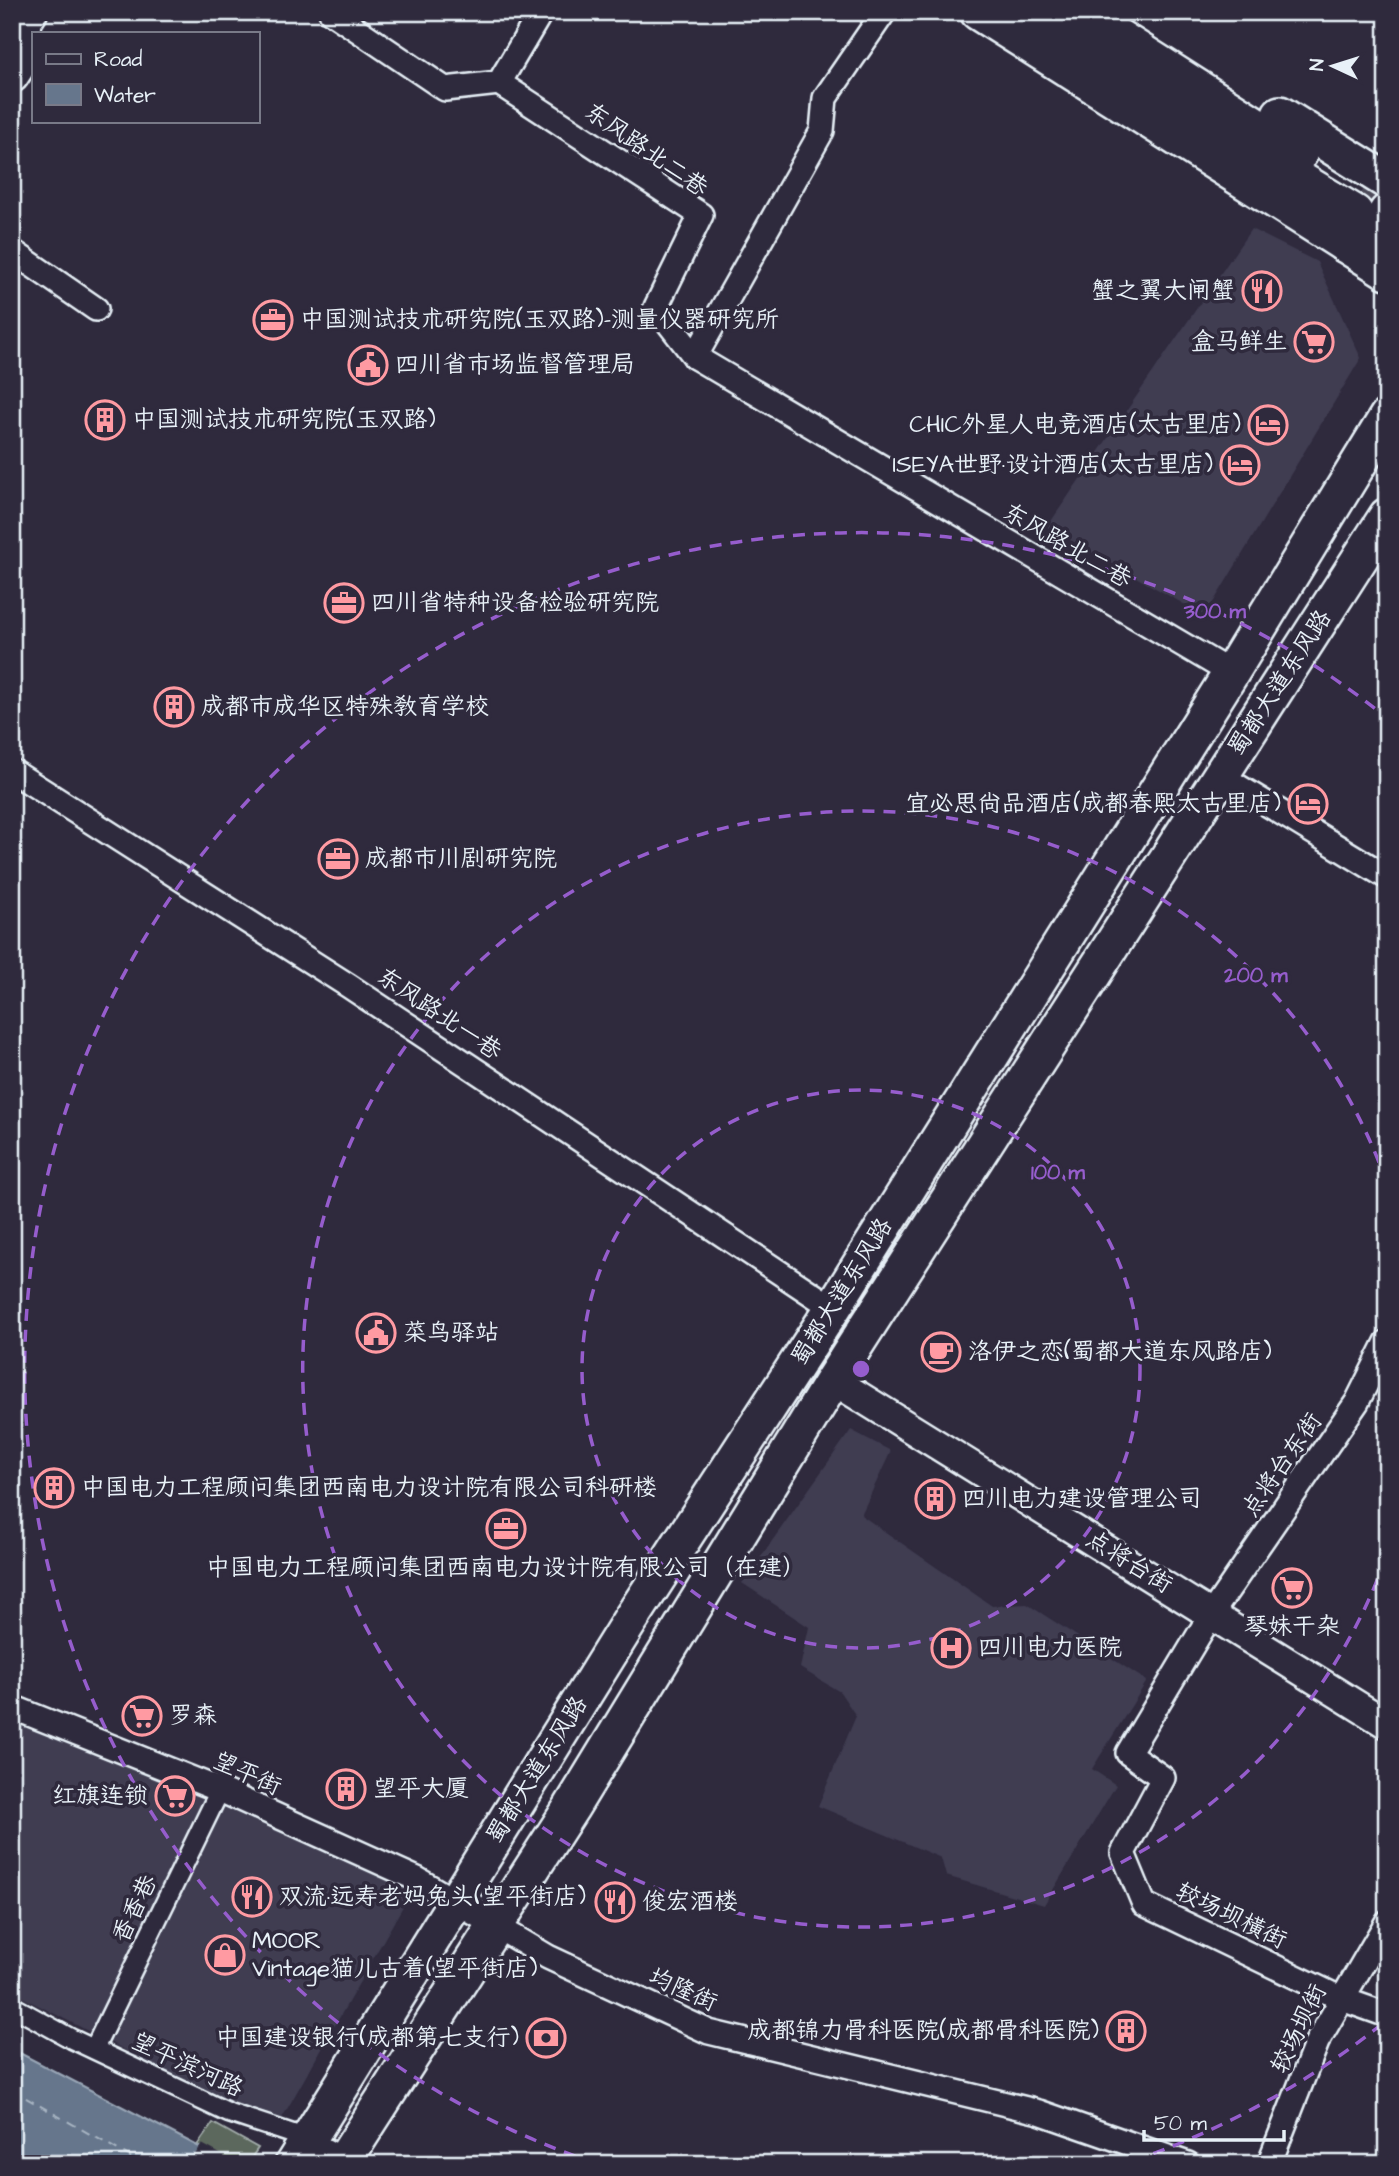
<svg xmlns="http://www.w3.org/2000/svg" width="1399" height="2176" viewBox="0 0 1399 2176" font-family="'Architects Daughter','LXGW WenKai TC',sans-serif">
<style>
.built{fill:#3f3c51}
.green{fill:#5b675d;stroke:#a2acaa;stroke-width:2}
.water{fill:#66768c;stroke:#9aa7b7;stroke-width:2}
.pier{fill:#2f2a3d}
.lines{fill:none;stroke-linecap:round;stroke-linejoin:round}
.ferry{stroke:#a7b4c2;stroke-width:2;stroke-dasharray:9 7;stroke-linecap:butt}
.primary-tunnel{stroke:#4b4859;stroke-width:35;stroke-dasharray:35 18;stroke-linecap:butt}
.pedestrian-casing{stroke:#e8f1f8;stroke-width:23}
.minor-casing{stroke:#e8f1f8;stroke-width:28}
.tertiary-casing{stroke:#e8f1f8;stroke-width:33}
.secondary-casing{stroke:#e8f1f8;stroke-width:37}
.primary-casing{stroke:#e8f1f8;stroke-width:40}
.pedestrian{stroke:#2f2a3d;stroke-width:18}
.minor{stroke:#2f2a3d;stroke-width:23}
.tertiary{stroke:#2f2a3d;stroke-width:28}
.secondary{stroke:#2f2a3d;stroke-width:32}
.primary{stroke:#2f2a3d;stroke-width:35}
.ring{fill:none;stroke:#965dcd;stroke-width:3.5;stroke-dasharray:12 9}
.labels{text-anchor:middle;dominant-baseline:central;stroke-width:7;stroke-linejoin:round;paint-order:stroke}
.street-label{font-size:24px;fill:#e8f1f8;stroke:#2f2a3d}
.poi-label{font-size:24px;fill:#e8f1f8;stroke:#2f2a3d;text-anchor:start}
.centre{fill:#965dcd;stroke:#2f2a3d;stroke-width:3.5}
.ring-label{font-size:21px;text-anchor:middle;font-weight:bold;fill:#965dcd;stroke:#2f2a3d;stroke-width:7;stroke-linejoin:round;paint-order:stroke}
</style>
<rect width="100%" height="100%" fill="#2f2a3d"/>
<filter id="ink" filterUnits="userSpaceOnUse"><feTurbulence type="fractalNoise" baseFrequency=".0143" numOctaves="2"/><feDisplacementMap in="SourceGraphic" scale="14" xChannelSelector="R" yChannelSelector="G"/><feConvolveMatrix kernelMatrix="1 2 1 2 8 2 1 2 1" color-interpolation-filters="sRGB"/></filter>
<g filter="url(#ink)">
<!-- built -->
<g class="built">
<polygon points="1251,229 1317,262 1361,358 1205,616 1047,527"/>
<polygon points="851,1430 891,1451 861,1515 992,1606 1027,1604 1147,1681 1092,1769 1116,1785 1044,1905 946,1876 941,1858 818,1806 856,1716 840,1692 800,1668 809,1627 742,1583"/>
<polygon points="12,1721 180,1786 414,1887 282,2118 236,2107 12,1992"/>
</g>
<!-- green -->
<polygon class="green" points="213,2123 258,2148 247,2164 184,2164"/>
<!-- water -->
<polygon class="water" points="12,2049 232,2164 15,2164 12,2162"/>
<!-- pier -->
<polygon class="pier" points="202,2144 233,2161 235,2164 189,2164"/>
<g class="lines">
<!-- ferry -->
<polyline class="ferry" points="12,2090 143,2164"/>
<!-- primary-tunnel -->
<polyline class="primary-tunnel" points="1362,192 1387,208"/>
<!-- pedestrian casing -->
<g class="pedestrian-casing">
<g id="pedestrian">
<polyline points="12,2006 72,2039 229,2113 308,2139 345,2158"/>
<polyline points="94,2049 220,1790"/>
</g>
</g>
<!-- minor casing -->
<g class="minor-casing">
<g id="minor">
<polyline points="331,12 445,89 499,83 541,12"/>
<polyline points="884,12 825,98 822,131 695,357 1231,673"/>
<polyline points="499,83 701,215 656,307 695,357"/>
<polyline points="12,251 96,309"/>
<polyline points="12,771 349,986 833,1308"/>
<polyline points="1221,776 1387,877"/>
<polyline points="1387,1342 1357,1402 1212,1613 1128,1753 1163,1778 1123,1853 1144,1904 1342,1999 1387,2015"/>
<polyline points="12,1707 220,1790 417,1879 548,1957 709,2032 1039,2112 1188,2164"/>
<polyline points="1269,2164 1317,2042 1387,1922"/>
</g>
</g>
<!-- tertiary casing -->
<g class="tertiary-casing">
<polyline id="tertiary" points="833,1380 1387,1724"/>
</g>
<!-- secondary casing -->
<g class="secondary-casing">
<g id="secondary">
<polyline points="12,42 31,12"/>
<polyline points="12,76 33,44"/>
</g>
</g>
<!-- primary casing -->
<g class="primary-casing">
<g id="primary">
<polyline points="978,12 1387,271"/>
<polyline points="1023,12 1355,213"/>
<polyline points="1079,12 1300,153"/>
<polyline points="1280,114 1387,181"/>
<path d="M1344,244C1365,240 1380,234 1387,212"/>
<polyline points="293,2164 629,1622 833,1308 1231,673 1387,417"/>
<polyline points="342,2164 571,1808 833,1380 1387,516"/>
</g>
</g>
<!-- pedestrian -->
<use href="#pedestrian" class="pedestrian"/>
<!-- minor -->
<use href="#minor" class="minor"/>
<!-- tertiary -->
<use href="#tertiary" class="tertiary"/>
<!-- secondary -->
<use href="#secondary" class="secondary"/>
<!-- primary -->
<use href="#primary" class="primary"/>
</g>
</g>
<!-- distance rings -->
<g class="ring">
<circle cx="861" cy="1369" r="279"/>
<path d="M1385 1560A558 558 0 1 1 1385 1178"/>
<path d="M1382 2024A837 837 0 0 1 1127 2163M595 2163A837 837 0 1 1 1382 714"/>
</g>
<!-- icons -->
<defs>
<g id="restaurant-ring" transform="scale(2.0125)"><circle r="9.5" fill="#2f2a3d" stroke="#ff9aa2" stroke-width="1.5"/><path d="M-5-6h1v4h1v-4h1v4h1v-4h1v5L-1.5 .5V6h-2V.5L-5-1ZM5-6V6H3V1.5H1.5Q1.5-4 5-6Z" fill="#ff9aa2"/></g>
<g id="office-ring" transform="scale(2.0125)"><circle r="9.5" fill="#2f2a3d" stroke="#ff9aa2" stroke-width="1.5"/><path d="M-6-3h4V-5.5h4V-3h4V5H-6ZM-1-4.5V-3h2v-1.5ZM-6 0V1H6V0Z" fill="#ff9aa2"/></g>
<g id="supermarket-ring" transform="scale(2.0125)"><circle r="9.5" fill="#2f2a3d" stroke="#ff9aa2" stroke-width="1.5"/><path d="M-6-5.5h2.5l.6 2H6L4.5 2H-2.5L-4.4-4H-6ZM-1.5 3.2a1.3 1.3 0 1 0 .1 0ZM3 3.2a1.3 1.3 0 1 0 .1 0Z" fill="#ff9aa2"/></g>
<g id="civic-ring" transform="scale(2.0125)"><circle r="9.5" fill="#2f2a3d" stroke="#ff9aa2" stroke-width="1.5"/><path d="M-.6-6.5H3V-4.5H.6V-3L4-1V1h2V6H-6V1h2V-1L-.6-3ZM-1.2 2.5V6h2.4V2.5Z" fill="#ff9aa2"/></g>
<g id="building-ring" transform="scale(2.0125)"><circle r="9.5" fill="#2f2a3d" stroke="#ff9aa2" stroke-width="1.5"/><path d="M-4-6H4V6H1V3H-1V6H-4ZM-2.5-4.3h1.7v1.8h-1.7ZM.8-4.3h1.7v1.8H.8ZM-2.5-1h1.7V.8h-1.7ZM.8-1h1.7V.8H.8Z" fill="#ff9aa2"/></g>
<g id="hotel-ring" transform="scale(2.0125)"><circle r="9.5" fill="#2f2a3d" stroke="#ff9aa2" stroke-width="1.5"/><path d="M-6-4.5h1.5V1H6V5H4.5V3h-9V5H-6ZM-4 0a1.8 1.8 0 1 1 3.6 0ZM.5 0V-2.5h3Q6-2.5 6 0Z" fill="#ff9aa2"/></g>
<g id="cafe-ring" transform="scale(2.0125)"><circle r="9.5" fill="#2f2a3d" stroke="#ff9aa2" stroke-width="1.5"/><path d="M-5.5-4.5H6V0H3Q3 3.5 0 3.5H-2.5Q-5.5 3.5-5.5 0ZM3-3.2v2h1.7v-2ZM-6 4.5H4V6H-6Z" fill="#ff9aa2"/></g>
<g id="hospital-ring" transform="scale(2.0125)"><circle r="9.5" fill="#2f2a3d" stroke="#ff9aa2" stroke-width="1.5"/><path d="M-5-5h3v3.5h4V-5h3V5h-3V1.5h-4V5h-3Z" fill="#ff9aa2"/></g>
<g id="shop-ring" transform="scale(2.0125)"><circle r="9.5" fill="#2f2a3d" stroke="#ff9aa2" stroke-width="1.5"/><path d="M-5-2.5h2.3a2.7 3.5 0 0 1 5.4 0H5L5.5 6h-11ZM-1.5-2.5h3a1.5 2.3 0 0 0-3 0Z" fill="#ff9aa2"/></g>
<g id="bank-ring" transform="scale(2.0125)"><circle r="9.5" fill="#2f2a3d" stroke="#ff9aa2" stroke-width="1.5"/><path d="M-6-4H6V4H-6ZM0-2.3a2.3 2.3 0 1 0 0 4.6a2.3 2.3 0 1 0 0-4.6Z" fill="#ff9aa2"/></g>
</defs>
<g fill-rule="evenodd">
<use href="#restaurant-ring" x="1262" y="291"/>
<use href="#office-ring" x="273" y="320"/>
<use href="#supermarket-ring" x="1314" y="342"/>
<use href="#civic-ring" x="368" y="365"/>
<use href="#building-ring" x="105" y="420"/>
<use href="#hotel-ring" x="1268" y="425"/>
<use href="#hotel-ring" x="1240" y="465"/>
<use href="#office-ring" x="344" y="603"/>
<use href="#building-ring" x="174" y="707"/>
<use href="#hotel-ring" x="1308" y="804"/>
<use href="#office-ring" x="338" y="859"/>
<use href="#civic-ring" x="376" y="1333"/>
<use href="#cafe-ring" x="941" y="1352"/>
<use href="#building-ring" x="54" y="1488"/>
<use href="#building-ring" x="935" y="1499"/>
<use href="#office-ring" x="506" y="1529"/>
<use href="#supermarket-ring" x="1292" y="1588"/>
<use href="#hospital-ring" x="951" y="1648"/>
<use href="#supermarket-ring" x="142" y="1716"/>
<use href="#building-ring" x="346" y="1789"/>
<use href="#supermarket-ring" x="175" y="1796"/>
<use href="#restaurant-ring" x="252" y="1897"/>
<use href="#restaurant-ring" x="615" y="1902"/>
<use href="#shop-ring" x="225" y="1955"/>
<use href="#building-ring" x="1126" y="2031"/>
<use href="#bank-ring" x="546" y="2038"/>
</g>
<g class="labels">
<!-- street labels -->
<g class="street-label">
<text transform="translate(646 150) rotate(35)">东风路北二巷</text>
<text transform="translate(1067 546) rotate(30)">东风路北二巷</text>
<text transform="translate(1280 683) rotate(-57)">蜀都大道东风路</text>
<text transform="translate(439 1014) rotate(34)">东风路北一巷</text>
<text transform="translate(842 1292) rotate(-58)">蜀都大道东风路</text>
<text transform="translate(1282 1465) rotate(-55)">点将台东街</text>
<text transform="translate(1129 1562) rotate(32)">点将台街</text>
<text transform="translate(537 1770) rotate(-58)">蜀都大道东风路</text>
<text transform="translate(247 1774) rotate(24)">望平街</text>
<text transform="translate(135 1909) rotate(-64)">香香巷</text>
<text transform="translate(1231 1916) rotate(26)">较场坝横街</text>
<text transform="translate(683 1990) rotate(24)">均隆街</text>
<text transform="translate(1299 2029) rotate(-64)">较场坝街</text>
<text transform="translate(187 2065) rotate(25)">望平滨河路</text>
</g>
<!-- poi labels -->
<g class="poi-label">
<text x="1235" y="291" text-anchor="end">蟹之翼大闸蟹</text>
<text x="300" y="320">中国测试技术研究院(玉双路)-测量仪器研究所</text>
<text x="1287" y="342" text-anchor="end">盒马鲜生</text>
<text x="395" y="365">四川省市场监督管理局</text>
<text x="132" y="420">中国测试技术研究院(玉双路)</text>
<text x="1241" y="425" text-anchor="end">CHIC外星人电竞酒店(太古里店)</text>
<text x="1213" y="465" text-anchor="end">ISEYA世野·设计酒店(太古里店)</text>
<text x="371" y="603">四川省特种设备检验研究院</text>
<text x="201" y="707">成都市成华区特殊教育学校</text>
<text x="1281" y="804" text-anchor="end">宜必思尚品酒店(成都春熙太古里店)</text>
<text x="365" y="859">成都市川剧研究院</text>
<text x="403" y="1333">菜鸟驿站</text>
<text x="968" y="1352">洛伊之恋(蜀都大道东风路店)</text>
<text x="81" y="1488">中国电力工程顾问集团西南电力设计院有限公司科研楼</text>
<text x="962" y="1499">四川电力建设管理公司</text>
<text x="506" y="1568" text-anchor="middle">中国电力工程顾问集团西南电力设计院有限公司（在建）</text>
<text x="1292" y="1627" text-anchor="middle">琴妹干杂</text>
<text x="978" y="1648">四川电力医院</text>
<text x="169" y="1716">罗森</text>
<text x="373" y="1789">望平大厦</text>
<text x="148" y="1796" text-anchor="end">红旗连锁</text>
<text x="279" y="1897">双流·远寿老妈兔头(望平街店)</text>
<text x="642" y="1902">俊宏酒楼</text>
<text x="252" y="1941">MOOR<tspan x="252" dy="28">Vintage猫儿古着(望平街店)</tspan></text>
<text x="1099" y="2031" text-anchor="end">成都锦力骨科医院(成都骨科医院)</text>
<text x="519" y="2038" text-anchor="end">中国建设银行(成都第七支行)</text>
</g>
</g>
<circle cx="861" cy="1369" r="10" class="centre"/>
<g class="ring-label">
<text x="1215" y="618">300 m</text>
<text x="1256" y="982">200 m</text>
<text x="1058" y="1179">100 m</text>
</g>
<!-- margin -->
<rect width="1399" height="2176" fill="none" stroke="#2f2a3d" stroke-width="42"/>
<rect x="21" y="21" width="1357" height="2134" fill="none" stroke="#e8f1f8" stroke-width="2.5" filter="url(#ink)"/>
<!-- legend -->
<rect x="32" y="32" width="228" height="91" fill="#2f2a3d" stroke="#797a88" stroke-width="2"/>
<rect x="46" y="54" width="35" height="10" fill="#2f2a3d" stroke="#797a88" stroke-width="2"/>
<text x="94" y="66" font-size="21" fill="#e8f1f8">Road</text>
<rect x="46" y="84" width="35" height="21" fill="#66768c" stroke="#797a88" stroke-width="2"/>
<text x="94" y="102" font-size="21" fill="#e8f1f8">Water</text>
<!-- north arrow -->
<g transform="translate(1333 66) rotate(274)" stroke="#2f2a3d" stroke-width="5" paint-order="stroke">
<path d="M0-5L12 26L0 18L-12 26Z" fill="#e8f1f8"/>
<text y="-10" font-size="19" font-weight="bold" text-anchor="middle" fill="#e8f1f8">N</text>
</g>
<!-- scale -->
<path d="M1144 2130v10h140v-10" fill="none" stroke="#e8f1f8" stroke-width="3.5"/>
<text x="1154" y="2130" font-size="21" fill="#e8f1f8" stroke="#2f2a3d" stroke-width="5" paint-order="stroke">50 m</text>
</svg>
